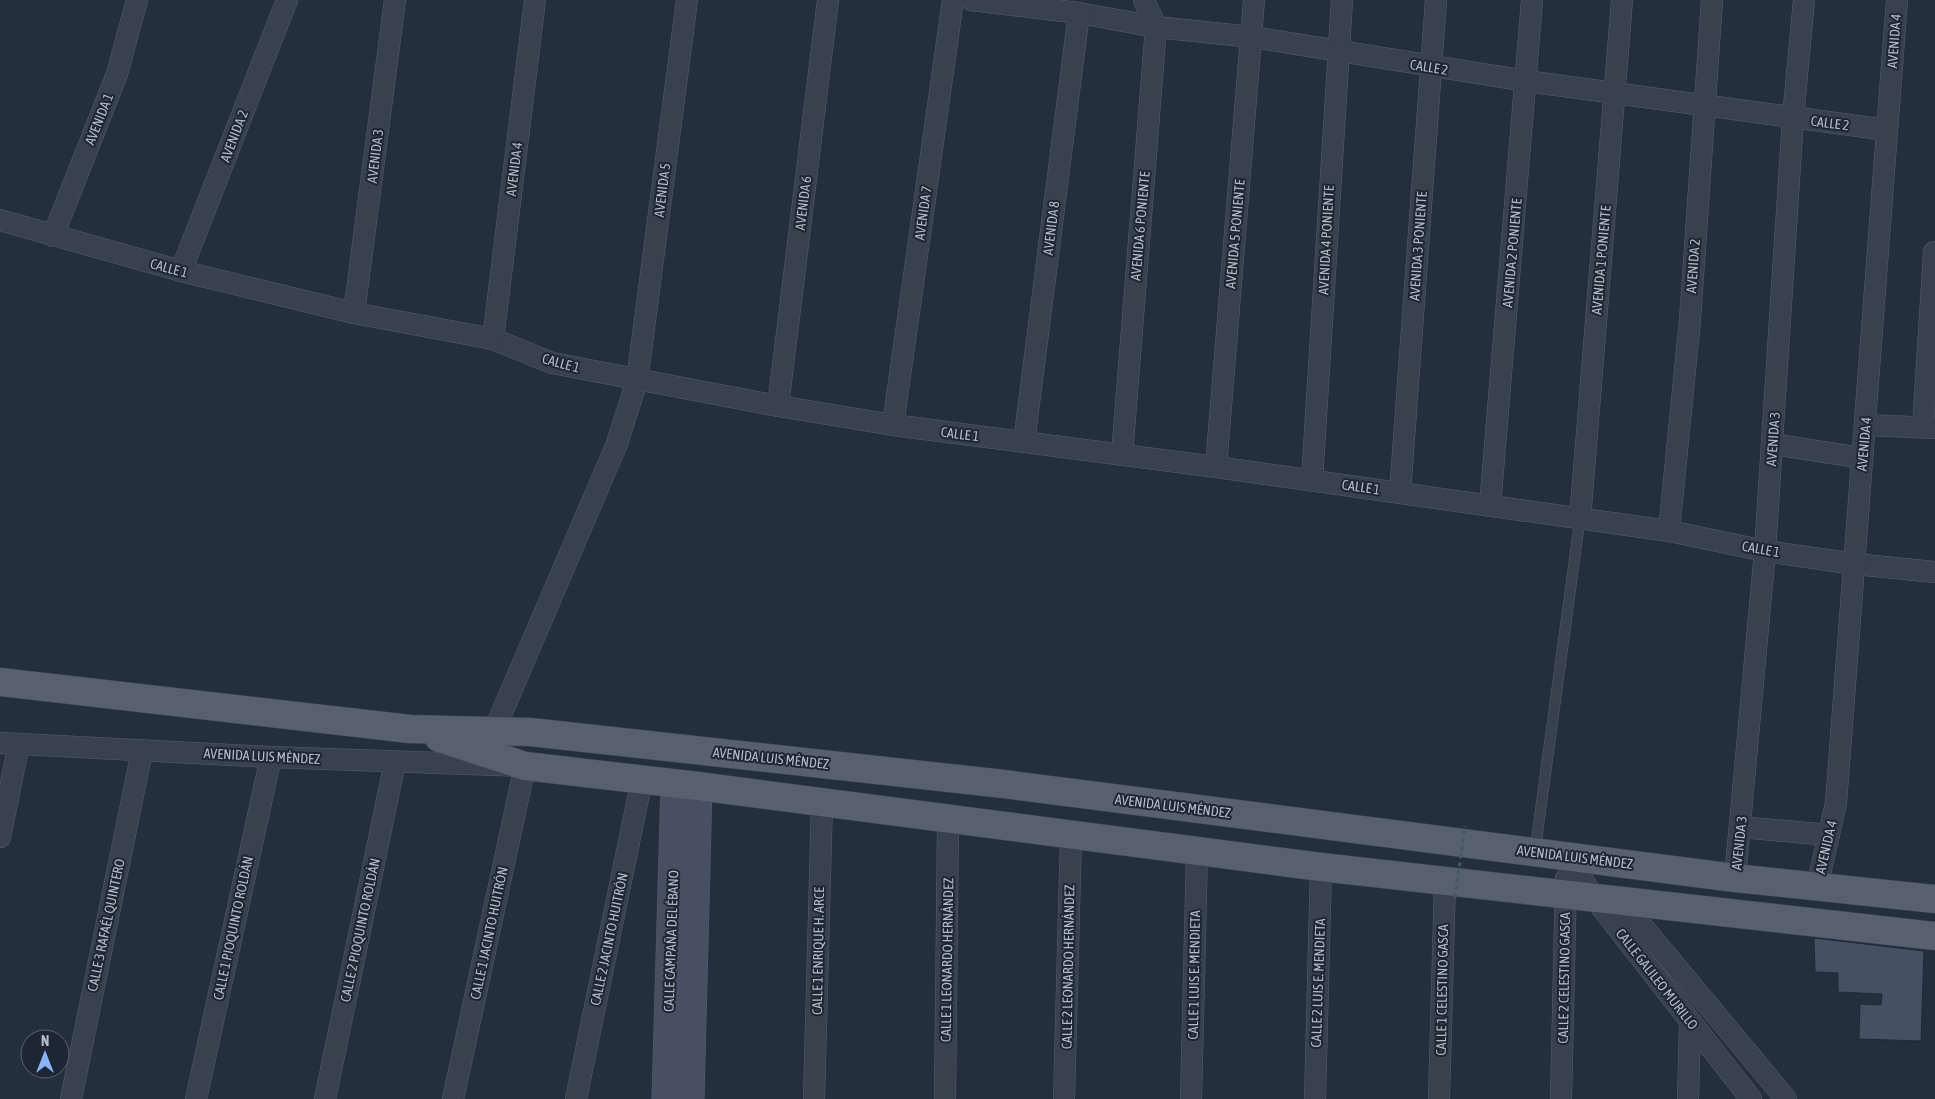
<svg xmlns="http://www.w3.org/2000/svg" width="1935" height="1099" viewBox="0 0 1935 1099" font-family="'Asap Condensed',sans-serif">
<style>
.building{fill:#455162;stroke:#1f2835}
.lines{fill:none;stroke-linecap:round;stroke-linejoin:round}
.lane-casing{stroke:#565f6c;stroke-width:11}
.street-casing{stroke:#565f6c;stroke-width:22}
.secondary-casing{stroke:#565f6c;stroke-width:29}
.primary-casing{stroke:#414a57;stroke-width:29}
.lane{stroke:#38414e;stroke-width:10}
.street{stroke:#38414e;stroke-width:21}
.secondary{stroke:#465061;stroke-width:28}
.primary{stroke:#56606e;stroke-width:28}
.path-bridge{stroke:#44595c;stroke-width:3;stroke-dasharray:4 4;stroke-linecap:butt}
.labels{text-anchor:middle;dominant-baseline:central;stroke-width:4;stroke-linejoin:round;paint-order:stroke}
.street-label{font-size:14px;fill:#b4bcc9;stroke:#1d2633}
</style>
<rect width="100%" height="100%" fill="#242f3e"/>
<!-- building -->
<polygon class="building" points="1814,938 1924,951 1921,1041 1859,1039 1860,1004 1881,1005 1882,994 1838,992 1838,973 1815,972"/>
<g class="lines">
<!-- lane casing -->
<g class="lane-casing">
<polyline id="lane" points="1535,851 1580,519"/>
</g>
<!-- street casing -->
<g class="street-casing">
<g id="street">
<polyline points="971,0 1079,13 1156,27 1252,37 1526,81 1887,130"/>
<polyline points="0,220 181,271 354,313 493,339 552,363 778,406 893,425 1216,467 1669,531 1765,551 1855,564 1935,572"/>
<polyline points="53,236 117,74 137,0"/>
<polyline points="181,271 287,0"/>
<polyline points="354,313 395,0"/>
<polyline points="493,339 535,0"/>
<polyline points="778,406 828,0"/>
<polyline points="893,425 953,0"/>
<polyline points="1866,425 1935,428"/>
<polyline points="1923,427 1934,252"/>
<polyline points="1024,442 1079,13"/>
<polyline points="1773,444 1862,458"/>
<polyline points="1122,455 1156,27 1144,0"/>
<polyline points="1216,467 1254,0"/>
<polyline points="1312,480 1342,0"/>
<polyline points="1400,493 1436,0"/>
<polyline points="1490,506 1532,0"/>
<polyline points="1580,519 1622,0"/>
<polyline points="1669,531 1690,320 1712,0"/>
<polyline points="494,731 616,446 637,381 687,0"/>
<polyline points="0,743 271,757 525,766 453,1099"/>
<polyline points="1740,827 1829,835"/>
<polyline points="0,837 19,744"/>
<polyline points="1567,856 1595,899 1751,1099"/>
<polyline points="1735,878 1765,551 1793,118 1804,0"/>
<polyline points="1817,887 1836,803 1897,0"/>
<polyline points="1623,903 1786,1099"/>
<polyline points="71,1099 142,751"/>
<polyline points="196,1099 271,757"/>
<polyline points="325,1099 395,762"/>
<polyline points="576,1099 642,779"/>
<polyline points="814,1099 822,802"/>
<polyline points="945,1099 948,820"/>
<polyline points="1064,1099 1071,835"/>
<polyline points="1191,1099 1197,852"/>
<polyline points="1315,1099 1321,867"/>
<polyline points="1439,1099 1445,881"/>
<polyline points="1561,1099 1566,879"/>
<polyline points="1688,1099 1690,1021"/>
</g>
</g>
<!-- secondary casing -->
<g class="secondary-casing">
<g id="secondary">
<polyline points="666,1099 675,784"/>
<polyline points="690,1099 698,786"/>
</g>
</g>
<!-- primary casing -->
<g class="primary-casing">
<g id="primary">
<polyline points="0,682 410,729 530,732 1004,784 1735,878 1935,899"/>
<polyline points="439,738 525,766 698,786 1321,867 1935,936"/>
</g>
</g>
<!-- lane -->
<use href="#lane" class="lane"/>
<!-- street -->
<use href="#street" class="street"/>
<!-- secondary -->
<use href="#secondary" class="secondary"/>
<!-- primary -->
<use href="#primary" class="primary"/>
<!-- path-bridge -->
<polyline class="path-bridge" points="1455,898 1465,826"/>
</g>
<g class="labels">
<!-- street labels -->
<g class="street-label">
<text transform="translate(1894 41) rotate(-86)">AVENIDA 4</text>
<text transform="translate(1429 67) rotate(9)">CALLE 2</text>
<text transform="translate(99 119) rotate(-68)">AVENIDA 1</text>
<text transform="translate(1830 123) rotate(7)">CALLE 2</text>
<text transform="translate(234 136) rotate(-69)">AVENIDA 2</text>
<text transform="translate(375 156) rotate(-83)">AVENIDA 3</text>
<text transform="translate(514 169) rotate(-83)">AVENIDA 4</text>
<text transform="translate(662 190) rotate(-83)">AVENIDA 5</text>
<text transform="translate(803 203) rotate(-83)">AVENIDA 6</text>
<text transform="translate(923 213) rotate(-82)">AVENIDA 7</text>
<text transform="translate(1140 226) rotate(-85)">AVENIDA 6 PONIENTE</text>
<text transform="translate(1051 228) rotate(-83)">AVENIDA 8</text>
<text transform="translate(1235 234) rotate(-85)">AVENIDA 5 PONIENTE</text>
<text transform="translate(1326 240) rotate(-87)">AVENIDA 4 PONIENTE</text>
<text transform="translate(1418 246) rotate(-86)">AVENIDA 3 PONIENTE</text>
<text transform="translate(1512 253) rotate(-85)">AVENIDA 2 PONIENTE</text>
<text transform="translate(1601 260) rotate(-85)">AVENIDA 1 PONIENTE</text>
<text transform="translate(1693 266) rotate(-86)">AVENIDA 2</text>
<text transform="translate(169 268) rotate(15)">CALLE 1</text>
<text transform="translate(561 363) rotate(15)">CALLE 1</text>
<text transform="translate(960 434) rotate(7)">CALLE 1</text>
<text transform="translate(1773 439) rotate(-86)">AVENIDA 3</text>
<text transform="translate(1864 444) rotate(-85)">AVENIDA 4</text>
<text transform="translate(1361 487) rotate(8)">CALLE 1</text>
<text transform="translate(1761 549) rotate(10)">CALLE 1</text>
<text transform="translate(262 756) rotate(3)">AVENIDA LUIS MÉNDEZ</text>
<text transform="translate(771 758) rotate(6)">AVENIDA LUIS MÉNDEZ</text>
<text transform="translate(1173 806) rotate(7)">AVENIDA LUIS MÉNDEZ</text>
<text transform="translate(1739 843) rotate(-84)">AVENIDA 3</text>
<text transform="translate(1826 847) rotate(-77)">AVENIDA 4</text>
<text transform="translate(1575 857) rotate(7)">AVENIDA LUIS MÉNDEZ</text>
<text transform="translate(106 925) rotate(-78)">CALLE 3 RAFAÉL QUINTERO</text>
<text transform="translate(233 928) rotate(-78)">CALLE 1 PIOQUINTO ROLDÁN</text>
<text transform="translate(360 930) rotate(-78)">CALLE 2 PIOQUINTO ROLDÁN</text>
<text transform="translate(489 933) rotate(-78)">CALLE 1 JACINTO HUITRÓN</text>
<text transform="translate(609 939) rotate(-78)">CALLE 2 JACINTO HUITRÓN</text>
<text transform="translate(671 941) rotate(-88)">CALLE CAMPAÑA DEL ÉBANO</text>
<text transform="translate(818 951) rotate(-89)">CALLE 1 ENRIQUE H. ARCE</text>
<text transform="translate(947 960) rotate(-89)">CALLE 1 LEONARDO HERNÁNDEZ</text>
<text transform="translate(1068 967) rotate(-89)">CALLE 2 LEONARDO HERNÁNDEZ</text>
<text transform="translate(1194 975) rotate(-89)">CALLE 1 LUIS E. MENDIETA</text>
<text transform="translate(1564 978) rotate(-89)">CALLE 2 CELESTINO GASCA</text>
<text transform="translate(1657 979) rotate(52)">CALLE GALILEO MURILLO</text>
<text transform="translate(1318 983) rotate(-88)">CALLE 2 LUIS E. MENDIETA</text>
<text transform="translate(1442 990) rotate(-89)">CALLE 1 CELESTINO GASCA</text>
</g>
</g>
<!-- north arrow -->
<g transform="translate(45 1054)"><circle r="24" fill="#1d2633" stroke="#59626f"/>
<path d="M0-4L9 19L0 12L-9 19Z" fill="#8ab4f8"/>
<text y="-8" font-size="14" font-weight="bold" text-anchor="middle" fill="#b4bcc9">N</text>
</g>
</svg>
